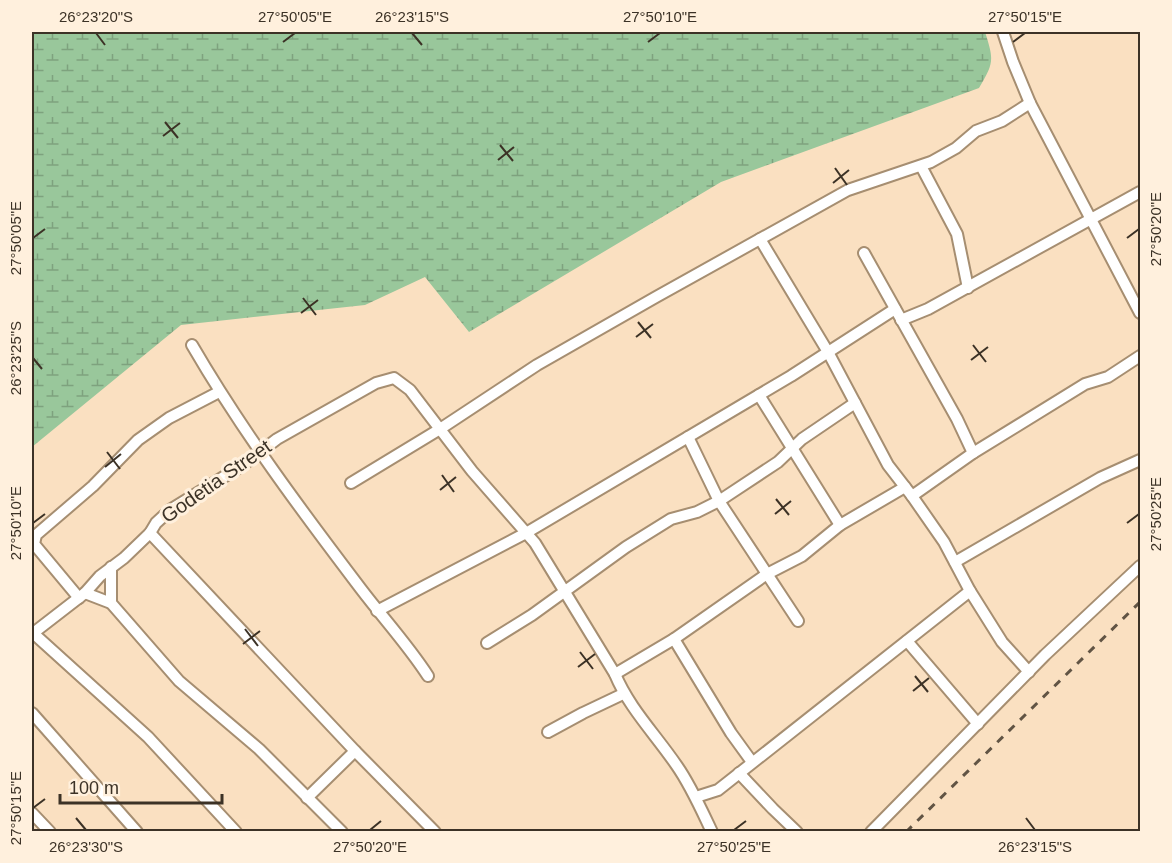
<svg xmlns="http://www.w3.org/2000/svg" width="1172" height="863" viewBox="0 0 1172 863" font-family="Helvetica,sans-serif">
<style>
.wetland{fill:url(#wetland-marsh)}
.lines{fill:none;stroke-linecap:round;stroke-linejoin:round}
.minor-casing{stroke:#a68e71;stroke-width:14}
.minor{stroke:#fff;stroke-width:10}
.rail{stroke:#615444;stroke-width:3;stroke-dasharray:8 8;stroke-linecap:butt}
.ticks{fill:none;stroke:#3c3226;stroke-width:2}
.labels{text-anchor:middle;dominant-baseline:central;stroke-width:6;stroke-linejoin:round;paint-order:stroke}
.street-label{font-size:20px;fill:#3c3226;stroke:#fff0dd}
.neatline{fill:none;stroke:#3c3226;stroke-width:2}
.ticks-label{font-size:15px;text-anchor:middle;fill:#3c3226}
</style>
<defs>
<pattern id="wetland-marsh" width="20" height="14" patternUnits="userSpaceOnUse" patternTransform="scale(1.5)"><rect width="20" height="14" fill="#99c79b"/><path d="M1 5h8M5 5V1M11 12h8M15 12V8" fill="none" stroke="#7ea27e"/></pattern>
</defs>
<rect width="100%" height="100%" fill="#fae0c1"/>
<!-- wetland -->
<path class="wetland" d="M32,32H985C994,60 994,63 979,88L721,182L469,332L425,277L365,305L181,325L32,447Z"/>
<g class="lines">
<!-- minor casing -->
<g class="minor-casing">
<g id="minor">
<polyline points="1003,32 1013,62 1030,103 1140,313"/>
<polyline points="921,166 957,234 968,288"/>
<polyline points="760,239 828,352 888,465 912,496 944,542 970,591 1002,642 1029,672"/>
<polyline points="864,253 957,419 973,453"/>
<polyline points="901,320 928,309 1140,192"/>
<path d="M192,345C242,431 301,510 361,589C383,618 408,645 428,676"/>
<polyline points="759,395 840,525"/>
<polyline points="688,437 719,501 798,621"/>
<polyline points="351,483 440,429 537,365 656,297 848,190 931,162 956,148 976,131 1002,121 1030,103"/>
<polyline points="912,496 973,453 1085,384 1108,377 1140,356"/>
<polyline points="150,533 355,751 435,832"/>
<polyline points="955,562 1100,478 1140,460"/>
<polyline points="85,593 111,603 179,681 259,749 342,832"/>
<polyline points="79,598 34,544 36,535 93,486 138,440 169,418 219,392"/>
<polyline points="111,603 111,567"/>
<polyline points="377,611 526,533 791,376 895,309"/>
<polyline points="33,633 148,737 236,832"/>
<path d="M32,634L85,593L100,576L124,558L150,533L156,523L170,510L243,465L277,439L376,383L394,378L410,390L472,471L535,543L615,674C629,708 656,735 677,766C691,786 701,809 712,832"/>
<polyline points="674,639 731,733 752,762"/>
<polyline points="907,641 978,724"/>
<polyline points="487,643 532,615 626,547 671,519 697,512 719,501 778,462 802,439 855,403"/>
<polyline points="615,674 674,639 767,574 802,556 840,525 905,487"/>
<polyline points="32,713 137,832"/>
<polyline points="548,732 583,713 623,694"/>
<polyline points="739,773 773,809 797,832"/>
<polyline points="696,797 718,790 970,591"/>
<polyline points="307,798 355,751"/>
<polyline points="32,813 50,832"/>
<polyline points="871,832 1045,655 1140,566"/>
</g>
</g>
<!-- minor -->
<use href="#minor" class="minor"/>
<!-- rail -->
<polyline class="rail" points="906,832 1140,602"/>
</g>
<!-- ticks -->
<path class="ticks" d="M96,33L105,45M412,33L422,45M283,42L295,33M648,42L660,33M1013,42L1025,33M165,122L178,138M163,136L180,123M500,145L513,161M498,160L514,147M835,168L847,185M833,183L849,170M33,238L45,229M1127,238L1139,229M303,298L316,315M301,313L318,300M638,322L651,338M636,337L653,324M973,345L986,362M33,358L42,369M971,360L988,347M107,452L120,469M105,467L121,454M442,475L454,492M440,490L456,477M776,499L789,515M775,514L791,501M33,523L45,514M1127,523L1139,514M245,629L258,646M243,644L260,631M580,652L593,669M578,667L595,654M915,676L928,692M913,691L929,678M33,808L45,799M76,818L86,830M1026,818L1035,830M370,830L381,821M734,830L746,821"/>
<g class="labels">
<!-- street labels -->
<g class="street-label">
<text transform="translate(216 481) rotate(-35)">Godetia Street</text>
</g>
</g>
<!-- border -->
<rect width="1172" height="863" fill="none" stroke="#fff0dd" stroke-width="66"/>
<!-- scale -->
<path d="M60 794v9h162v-9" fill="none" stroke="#3c3226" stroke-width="3"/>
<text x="69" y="794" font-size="18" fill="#3c3226" stroke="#fff0dd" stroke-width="4.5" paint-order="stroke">100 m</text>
<rect x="33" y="33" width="1106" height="797" class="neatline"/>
<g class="ticks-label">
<text x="96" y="22">26°23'20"S</text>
<text x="295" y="22">27°50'05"E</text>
<text x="412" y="22">26°23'15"S</text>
<text x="660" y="22">27°50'10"E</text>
<text x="1025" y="22">27°50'15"E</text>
<text transform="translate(1156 229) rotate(-90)" y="5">27°50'20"E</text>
<text transform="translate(16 238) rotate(-90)" y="5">27°50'05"E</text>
<text transform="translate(16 358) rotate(-90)" y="5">26°23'25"S</text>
<text transform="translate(1156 514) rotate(-90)" y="5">27°50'25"E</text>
<text transform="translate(16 523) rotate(-90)" y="5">27°50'10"E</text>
<text transform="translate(16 808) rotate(-90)" y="5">27°50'15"E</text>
<text x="86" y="852">26°23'30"S</text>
<text x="370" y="852">27°50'20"E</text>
<text x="734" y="852">27°50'25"E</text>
<text x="1035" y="852">26°23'15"S</text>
</g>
</svg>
